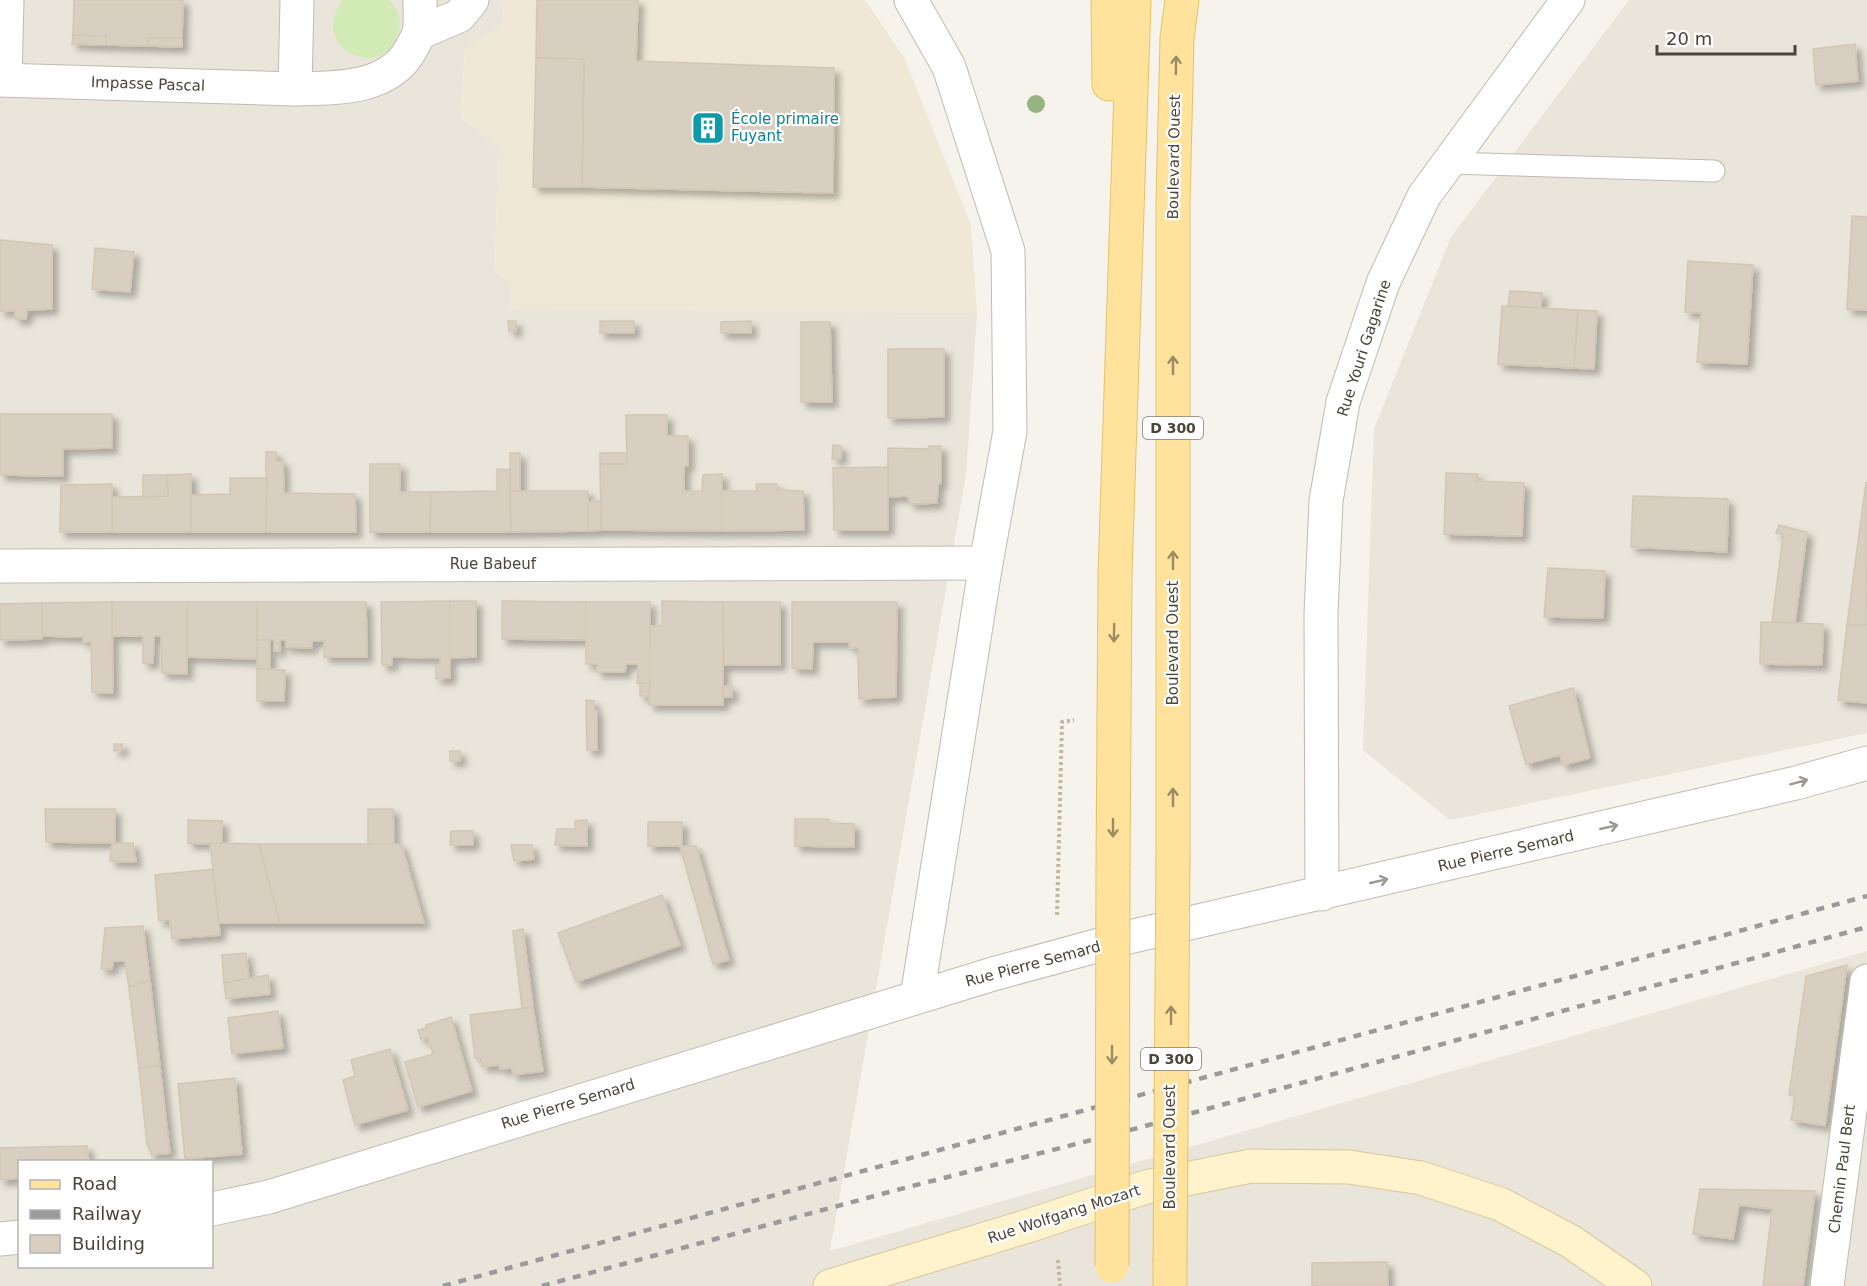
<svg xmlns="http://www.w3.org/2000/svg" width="1867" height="1286" viewBox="0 0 1867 1286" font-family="'DejaVu Sans',sans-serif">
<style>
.residential{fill:#eae5da;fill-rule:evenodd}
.education{fill:#efe8d6}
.green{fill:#d2eab5}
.building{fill:#d8cfc1;stroke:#d3c7b4;stroke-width:1.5;filter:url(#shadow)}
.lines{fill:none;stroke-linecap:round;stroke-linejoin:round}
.lane-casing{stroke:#c2bbae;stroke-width:23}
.street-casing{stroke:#c2bbae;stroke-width:35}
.secondary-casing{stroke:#d6c79b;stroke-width:35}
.primary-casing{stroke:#e6c16a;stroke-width:35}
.path{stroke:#c4b79f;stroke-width:4;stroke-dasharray:3 3;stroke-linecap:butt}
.lane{stroke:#fff;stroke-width:21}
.street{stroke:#fff;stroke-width:33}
.secondary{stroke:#fff3cd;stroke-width:33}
.primary{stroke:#ffe39c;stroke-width:33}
.rail{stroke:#9a9a9a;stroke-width:4.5;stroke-dasharray:8 8;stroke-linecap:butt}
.primary-bridge-casing{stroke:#e6c16a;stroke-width:35;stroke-linecap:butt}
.primary-bridge{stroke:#ffe39c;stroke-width:33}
.tree{fill:#97b381}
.oneway{stroke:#9c8c66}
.oneway2{stroke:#9c9892}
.labels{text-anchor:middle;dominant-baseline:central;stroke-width:4.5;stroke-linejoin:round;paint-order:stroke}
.shield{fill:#fff;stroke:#817c74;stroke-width:1.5}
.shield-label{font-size:14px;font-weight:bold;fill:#4b4439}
.street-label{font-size:15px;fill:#4b4439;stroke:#fff}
.culture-label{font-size:15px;fill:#0d838f;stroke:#fff;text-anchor:start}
</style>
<defs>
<filter id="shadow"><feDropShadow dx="5.5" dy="5.5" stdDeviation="3" flood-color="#0004"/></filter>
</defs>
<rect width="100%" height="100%" fill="#f6f3ec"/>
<!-- residential -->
<g class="residential">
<path d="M0,0H504L503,23L465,49L461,118L498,147L495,272L511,282V309L977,313L966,475L830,1251L1867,951V1286H0ZM20,1162H212V1266H20Z"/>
<polygon points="1629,0 1867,0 1867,733 1450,820 1363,750 1374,429 1451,237"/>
</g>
<!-- education -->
<polygon class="education" points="504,0 865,0 904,57 971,225 977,313 511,310 511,282 495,272 498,147 461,119 465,49 503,23"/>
<!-- green -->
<path class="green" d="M343,0H389C397,7 402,19 399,30C388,85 305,50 343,0Z"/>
<!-- building -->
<g class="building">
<polygon points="74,0 183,0 182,38 149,38 148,46 106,45 106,36 73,35"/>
<polygon points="537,0 638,0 636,61 834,68 833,193 582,187 584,59 536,58"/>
<polygon points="73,35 106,36 106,45 72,44"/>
<polygon points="149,38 182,38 182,47 148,46"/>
<polygon points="1855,44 1858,81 1816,85 1813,49"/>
<polygon points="536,58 584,59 582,187 533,187"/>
<polygon points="1852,216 1867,217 1867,310 1847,309"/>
<polygon points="0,240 52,245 52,309 27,310 26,319 15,319 15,311 0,311"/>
<polygon points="95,248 134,252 130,292 92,289"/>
<polygon points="1688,261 1753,265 1747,364 1697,362 1701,313 1685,312"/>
<polygon points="1510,291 1542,293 1541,308 1508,306"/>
<polygon points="1502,306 1578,310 1574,368 1498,364"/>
<polygon points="1578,310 1597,311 1594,369 1574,368"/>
<polygon points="508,321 516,321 516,331 509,331"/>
<rect x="600" y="321" width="34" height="12"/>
<polygon points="751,321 751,333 721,333 721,322"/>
<polygon points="801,322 830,322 832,402 801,402"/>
<polygon points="888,349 944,349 944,417 888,418"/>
<polygon points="0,414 112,414 112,448 63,449 63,476 0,475"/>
<polygon points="626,415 667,415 667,436 688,436 688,466 684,466 684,491 702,491 703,475 722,474 722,531 601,530 600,464 627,464"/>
<polygon points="833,445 841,446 841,459 832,459"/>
<polygon points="929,446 941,446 941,483 938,485 937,503 911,504 907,496 888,497 888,448 929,449"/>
<polygon points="266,452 276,452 276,461 283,461 284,493 355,494 356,532 266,532"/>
<rect x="510" y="453" width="10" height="38"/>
<rect x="600" y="453" width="27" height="11"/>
<polygon points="370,464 400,464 400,492 431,492 430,532 370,532"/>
<polygon points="888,467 888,530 834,530 833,468"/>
<polygon points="497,469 510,470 511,532 430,532 431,492 497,491"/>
<polygon points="1446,473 1478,474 1476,481 1524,483 1522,536 1444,534"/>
<polygon points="191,474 191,532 112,532 112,497 168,496 167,475"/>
<polygon points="143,475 167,475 168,496 143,497"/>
<polygon points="230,478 267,478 266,532 191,532 191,495 230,494"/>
<polygon points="1866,482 1867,625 1847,625"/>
<polygon points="112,484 112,532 60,532 61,485"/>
<polygon points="756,484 777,484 777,490 803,491 804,530 722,531 722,491 757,491"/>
<polygon points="510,491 588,491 588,531 511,532"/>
<polygon points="1633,496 1728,499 1727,552 1631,547"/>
<polygon points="601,501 601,530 588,531 588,502"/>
<polygon points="1779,525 1807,532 1795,623 1772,622 1783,535 1776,533"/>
<polygon points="1548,568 1605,571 1603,618 1544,617"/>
<polygon points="450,601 450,678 436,679 436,665 440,665 440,658 392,657 392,665 382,665 381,602"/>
<polygon points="450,601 476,601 476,657 450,658"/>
<polygon points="502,601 586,602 587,640 502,639"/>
<polygon points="662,601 723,602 723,705 649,705 650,626 662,626"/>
<polygon points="112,602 187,602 187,674 162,673 161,636 154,636 153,663 143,663 143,636 112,636"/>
<polygon points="112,602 113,693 92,692 91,642 83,642 83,637 42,636 42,603"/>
<polygon points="187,602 257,602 257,659 187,657"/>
<polygon points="257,602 366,602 367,657 324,657 324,641 312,641 312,648 286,647 286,640 280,640 280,651 274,651 274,640 257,640"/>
<polygon points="586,602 650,602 650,683 637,683 638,664 626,664 625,672 597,672 597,664 586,664"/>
<polygon points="723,602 780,602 780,665 724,665"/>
<polygon points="792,602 897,602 896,697 859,699 858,648 850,648 849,642 813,642 812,669 792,668"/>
<polygon points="42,603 42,639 0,640 0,604"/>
<polygon points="1761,622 1823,624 1822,665 1760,664"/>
<polygon points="1847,625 1867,625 1867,703 1838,700"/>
<rect x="257" y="640" width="13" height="29"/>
<polygon points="257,669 285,670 284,701 257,701"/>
<polygon points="640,683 650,683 649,696 640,696"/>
<rect x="723" y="686" width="9" height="11"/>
<polygon points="1573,688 1590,758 1563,765 1560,755 1526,764 1509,706"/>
<polygon points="586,700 594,701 594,710 597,711 597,750 587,750"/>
<polygon points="114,744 122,744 123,750 114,751"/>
<rect x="450" y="751" width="10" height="10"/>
<polygon points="45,809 115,809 115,843 46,842"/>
<polygon points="368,809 393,809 394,844 368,844"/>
<polygon points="795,819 829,819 829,823 854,824 854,847 795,846"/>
<polygon points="188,820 222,821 222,844 188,843"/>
<polygon points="587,820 587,846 555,845 557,829 575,829 575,821"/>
<rect x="648" y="822" width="34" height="24"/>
<polygon points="451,831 473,831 473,845 450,845"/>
<polygon points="112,843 133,843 136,862 110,861"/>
<polygon points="210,843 259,844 280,923 219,923"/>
<polygon points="259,844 401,844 424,923 280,923"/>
<polygon points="511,845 532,845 534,859 514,861"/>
<polygon points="680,846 696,846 729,960 713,964"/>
<polygon points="213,869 220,935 172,939 170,920 159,921 155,875"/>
<polygon points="662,895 680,945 576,982 558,933"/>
<polygon points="143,926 150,980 129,987 125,961 113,961 112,969 101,969 105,928"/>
<polygon points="523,929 533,1007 522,1008 513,931"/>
<polygon points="246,953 249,978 224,983 222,955"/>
<polygon points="1847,965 1825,1126 1791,1120 1795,1096 1789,1095 1806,976"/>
<polygon points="268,975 270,994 226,999 224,983"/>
<polygon points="150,980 160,1066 139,1068 129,987"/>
<polygon points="533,1007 543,1071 513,1075 512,1068 500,1069 499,1065 483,1067 480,1058 475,1058 470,1015"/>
<polygon points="278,1011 283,1048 232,1054 228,1018"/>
<polygon points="451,1017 472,1091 418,1107 405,1062 433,1054 428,1037 421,1039 418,1030 426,1028 426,1025"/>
<polygon points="390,1049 408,1110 355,1125 343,1080 355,1076 351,1060"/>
<polygon points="160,1066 170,1153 152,1155 147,1144 139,1068"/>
<polygon points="235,1078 242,1154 185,1159 178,1084"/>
<polygon points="87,1146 89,1162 20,1162 20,1178 0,1180 0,1148"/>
<polygon points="1700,1189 1815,1191 1803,1286 1763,1286 1772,1209 1739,1205 1733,1239 1693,1234"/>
<polygon points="1387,1262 1388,1286 1312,1286 1312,1263"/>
</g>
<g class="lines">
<!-- lane casing -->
<g class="lane-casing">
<polyline id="lane" points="1449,163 1714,171"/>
</g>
<!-- street casing -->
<g class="street-casing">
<g id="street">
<polyline points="911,0 949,67 1008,251 1010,431 986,563 917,997"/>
<polyline points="419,33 459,16 472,0"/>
<path d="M0,80L295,89C336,88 389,90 411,49C413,44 418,38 419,32C421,23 420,10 420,0"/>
<polyline points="5,80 7,0"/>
<polyline points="295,89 297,0"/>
<polyline points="0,566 986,563"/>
<polyline points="1322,894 1321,614 1326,501 1343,402 1383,283 1424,196 1568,0"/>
<polyline points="212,1209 269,1197 993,974 1129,937 1796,783 1867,763"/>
<polyline points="0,1239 20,1237"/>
<polyline points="1827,1286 1867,981"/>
</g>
</g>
<!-- secondary casing -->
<g class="secondary-casing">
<polyline id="secondary" points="830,1286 1031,1225 1146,1187 1251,1166 1349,1167 1421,1178 1500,1204 1570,1241 1635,1286"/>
</g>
<!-- primary casing -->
<g class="primary-casing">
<g id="primary">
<polyline points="1108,0 1109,84"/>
<polyline points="1173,856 1173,204 1177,38 1182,0"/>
<polyline points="1113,870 1115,574 1134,0"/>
<polyline points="1170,1263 1170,1286"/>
</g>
</g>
<!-- path -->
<g class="path">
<polyline points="1057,915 1062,722 1074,720"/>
<polyline points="1058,1260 1060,1286"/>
</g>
<!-- lane -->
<use href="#lane" class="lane"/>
<!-- street -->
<use href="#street" class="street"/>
<!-- secondary -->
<use href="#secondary" class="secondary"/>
<!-- primary -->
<use href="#primary" class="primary"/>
<!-- rail -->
<g class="rail">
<polyline points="443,1286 1867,896"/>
<polyline points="542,1286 893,1191 1138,1128 1867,927"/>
</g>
<!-- primary-bridge casing -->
<g class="primary-bridge-casing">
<g id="primary-bridge">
<polyline points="1170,1263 1173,856"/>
<polyline points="1112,1266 1113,870"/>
</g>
</g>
<!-- primary-bridge -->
<use href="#primary-bridge" class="primary-bridge"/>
</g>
<!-- trees -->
<circle class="tree" cx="1036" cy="104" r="9"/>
<!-- one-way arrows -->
<defs><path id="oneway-shaft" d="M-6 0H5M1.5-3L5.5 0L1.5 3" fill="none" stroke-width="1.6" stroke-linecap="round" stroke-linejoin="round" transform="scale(1.5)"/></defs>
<g class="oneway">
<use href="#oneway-shaft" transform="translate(1176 65) rotate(-89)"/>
<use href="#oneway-shaft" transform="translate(1173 365) rotate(-90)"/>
<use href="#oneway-shaft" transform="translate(1173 560) rotate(-90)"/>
<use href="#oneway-shaft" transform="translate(1114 633) rotate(91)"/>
<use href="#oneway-shaft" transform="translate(1173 797) rotate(-90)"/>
<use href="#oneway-shaft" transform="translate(1113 828) rotate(90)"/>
<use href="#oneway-shaft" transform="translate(1171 1015) rotate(-90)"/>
<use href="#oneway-shaft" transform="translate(1112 1055) rotate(90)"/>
</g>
<g class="oneway2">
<use href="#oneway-shaft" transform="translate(1799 782) rotate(-15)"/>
<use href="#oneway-shaft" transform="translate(1609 827) rotate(-13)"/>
<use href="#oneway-shaft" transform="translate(1379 881) rotate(-13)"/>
</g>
<!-- icons -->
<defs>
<g id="building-square" transform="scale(1.725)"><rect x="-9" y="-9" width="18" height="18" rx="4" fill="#0f9aa8" stroke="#fff"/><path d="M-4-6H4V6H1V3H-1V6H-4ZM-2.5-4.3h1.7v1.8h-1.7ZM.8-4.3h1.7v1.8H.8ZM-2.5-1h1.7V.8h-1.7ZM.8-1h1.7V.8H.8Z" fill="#fff"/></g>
</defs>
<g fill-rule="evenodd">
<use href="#building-square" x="708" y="128"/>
</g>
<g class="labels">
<!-- shield labels -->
<g class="shield">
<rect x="1143" y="417" width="60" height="22" rx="4.5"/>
<rect x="1141" y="1048" width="60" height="22" rx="4.5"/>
</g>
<g class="shield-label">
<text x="1173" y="428">D 300</text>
<text x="1171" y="1059">D 300</text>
</g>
<!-- street labels -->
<g class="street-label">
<text transform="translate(148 84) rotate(2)">Impasse Pascal</text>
<text transform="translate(1174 157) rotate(-89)">Boulevard Ouest</text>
<text transform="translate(1364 348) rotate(-72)">Rue Youri Gagarine</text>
<text x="493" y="564">Rue Babeuf</text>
<text transform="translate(1173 643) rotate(-90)">Boulevard Ouest</text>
<text transform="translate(1506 851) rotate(-13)">Rue Pierre Semard</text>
<text transform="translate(1033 964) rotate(-15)">Rue Pierre Semard</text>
<text transform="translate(568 1104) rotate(-17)">Rue Pierre Semard</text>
<text transform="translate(1170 1147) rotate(-90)">Boulevard Ouest</text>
<text transform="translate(1842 1169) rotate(-83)">Chemin Paul Bert</text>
<text transform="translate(1064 1214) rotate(-18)">Rue Wolfgang Mozart</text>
</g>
<!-- culture labels -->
<g class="culture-label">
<text x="731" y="119">École primaire<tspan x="731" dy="17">Fuyant</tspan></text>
</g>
</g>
<!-- legend -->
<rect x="18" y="1160" width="195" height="108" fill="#ffffff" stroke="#b7b4b0" stroke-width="1.5"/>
<rect x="30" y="1180" width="30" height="9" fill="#ffe39c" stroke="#b7b4b0" stroke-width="1.5"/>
<text x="72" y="1190" font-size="18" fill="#4b4439">Road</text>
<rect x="30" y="1210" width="30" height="9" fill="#9a9a9a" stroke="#b7b4b0" stroke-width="1.5"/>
<text x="72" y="1220" font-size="18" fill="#4b4439">Railway</text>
<rect x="30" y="1235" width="30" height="18" fill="#d8cfc1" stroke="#b7b4b0" stroke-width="1.5"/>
<text x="72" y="1250" font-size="18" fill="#4b4439">Building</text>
<!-- scale -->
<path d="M1657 45v9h138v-9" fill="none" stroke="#4b4439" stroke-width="3"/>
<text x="1666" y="45" font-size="18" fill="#4b4439" stroke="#ffffff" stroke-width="4.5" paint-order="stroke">20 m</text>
</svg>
